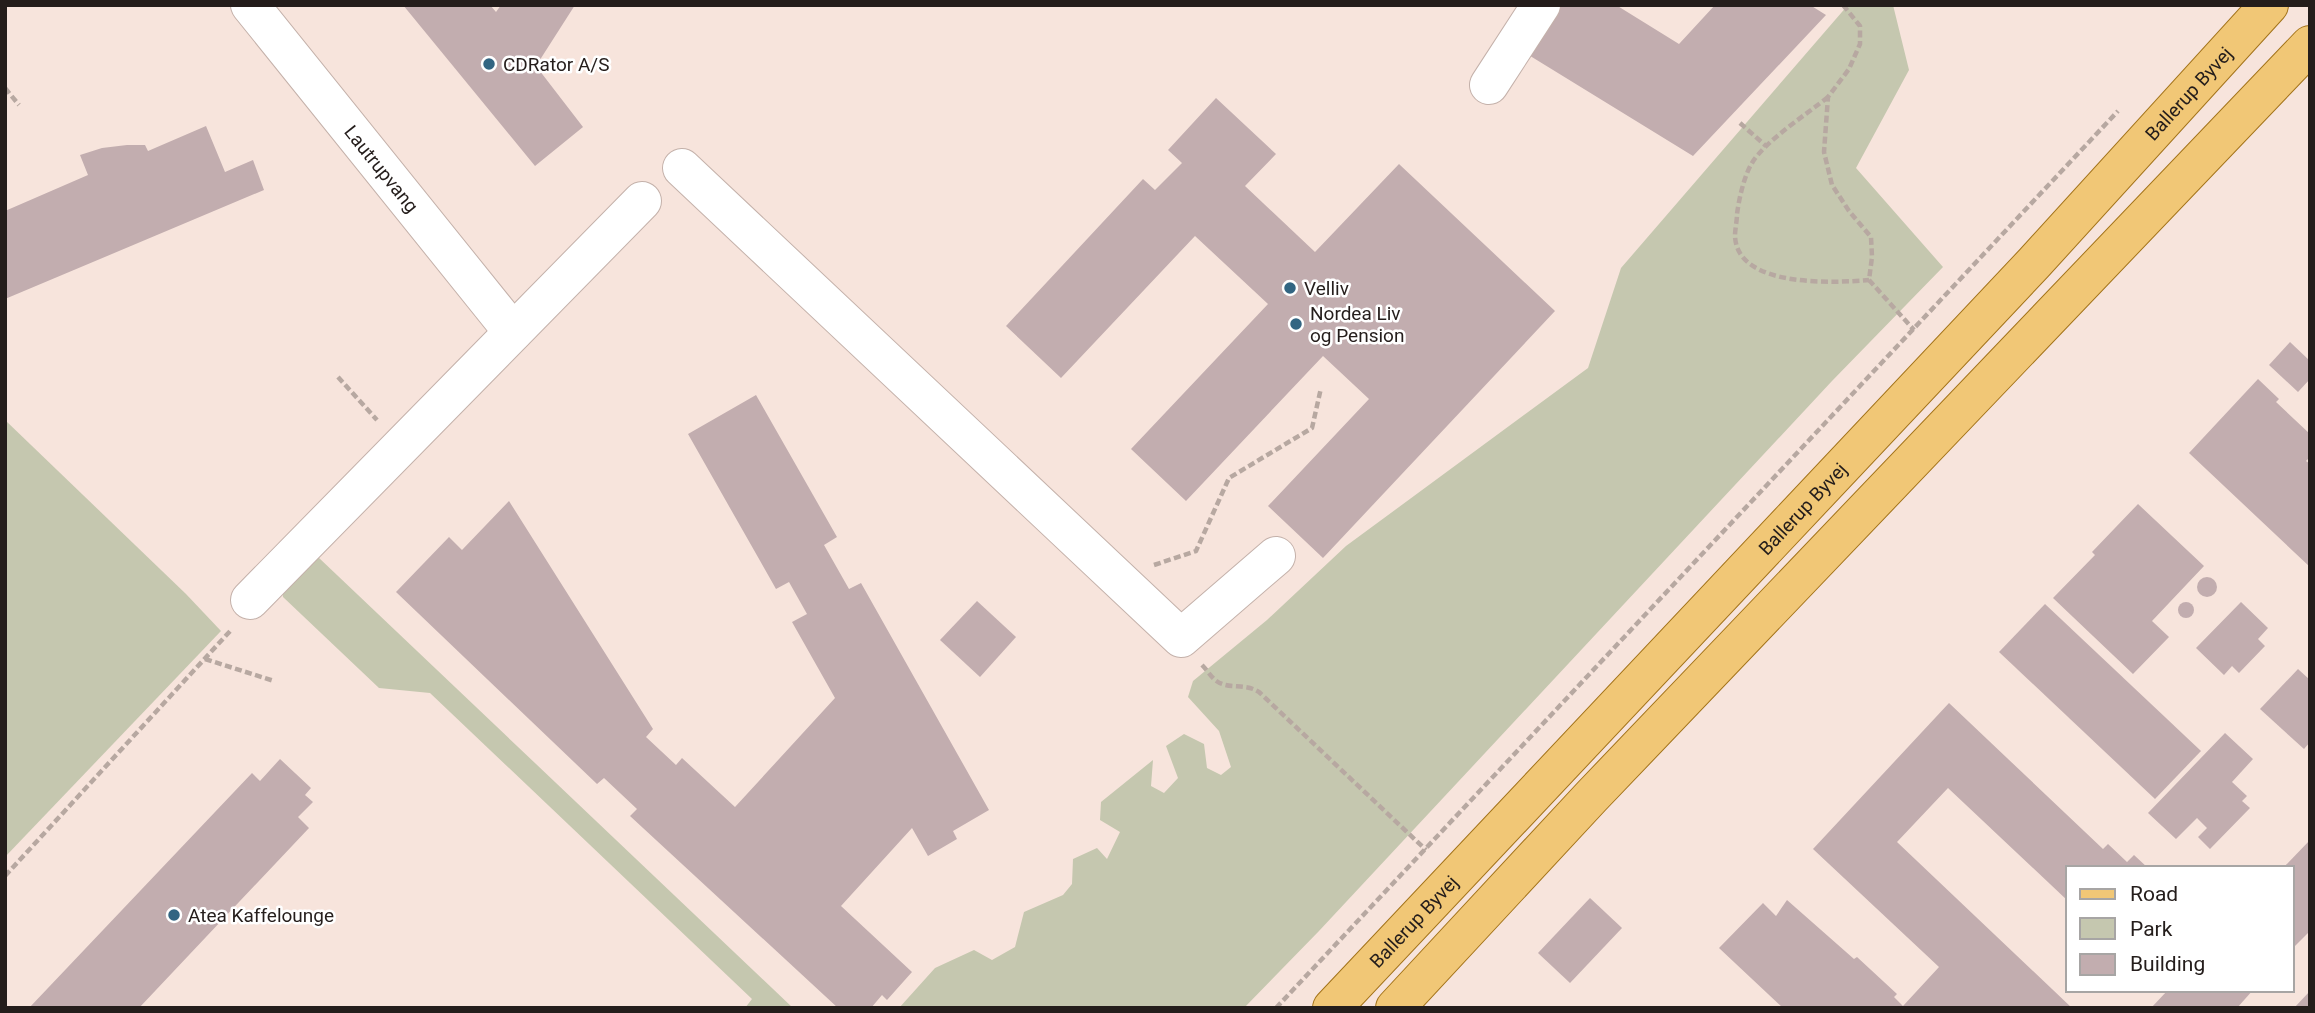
<svg xmlns="http://www.w3.org/2000/svg" width="2315" height="1013" viewBox="0 0 2315 1013" font-family="Roboto,sans-serif">
<style>
.green{fill:#c5c7af}
.building{fill:#c2adaf}
.lines{fill:none;stroke-linecap:round;stroke-linejoin:round}
.minor-casing{stroke:#c4b1aa;stroke-width:40}
.major-casing{stroke:#a3731a;stroke-width:40}
.path{stroke:#b7a8a1;stroke-width:4.5;stroke-dasharray:7 3.5;stroke-linecap:butt}
.minor{stroke:#fff;stroke-width:38}
.major{stroke:#f1c776;stroke-width:38}
.poi-dot{fill:#326582;stroke:#fff;stroke-width:2.5}
.labels{text-anchor:middle;dominant-baseline:central;stroke-width:5;stroke-linejoin:round;paint-order:stroke}
.poi-label{font-size:19px;fill:#241d1b;stroke:#fff;text-anchor:start}
.street-label{font-size:19px;fill:#241d1b;stroke:#fff}
</style>
<rect width="100%" height="100%" fill="#f7e4dc"/>
<!-- green -->
<g class="green">
<polygon points="1848,5 1893,5 1909,70 1856,168 1943,267 1832,381 1319,931 1244,1008 899,1008 935,968 974,950 992,960 1015,947 1024,912 1063,895 1072,884 1073,859 1097,848 1107,859 1120,832 1100,820 1101,802 1153,760 1151,786 1164,793 1178,778 1166,746 1184,734 1204,744 1207,768 1221,775 1231,767 1219,731 1188,697 1193,681 1267,620 1346,546 1588,368 1621,268"/>
<polygon points="5,420 186,594 221,631 5,857"/>
<polygon points="318,557 793,1008 745,1008 752,999 430,693 379,688 283,597 282,582"/>
</g>
<!-- building -->
<g class="building">
<polygon points="403,5 490,5 496,12 501,5 575,5 536,66 583,127 535,166"/>
<polygon points="1557,5 1616,5 1679,44 1715,5 1810,5 1826,15 1693,156 1527,54"/>
<polygon points="1216,98 1276,154 1245,186 1315,252 1399,164 1555,311 1323,558 1268,506 1369,399 1323,356 1186,501 1131,449 1268,304 1195,236 1061,378 1006,326 1143,179 1155,190 1182,163 1168,150"/>
<polygon points="206,126 225,172 253,160 264,190 5,299 5,211 88,175 80,155 102,148 127,145 145,145 148,151"/>
<polygon points="2290,342 2310,361 2310,379 2298,392 2269,365"/>
<polygon points="2258,379 2279,399 2276,402 2310,434 2310,457 2306,461 2310,464 2310,567 2189,453"/>
<polygon points="756,395 837,537 824,545 849,589 861,583 989,810 953,831 957,839 928,856 912,828 841,906 912,972 887,1000 882,995 871,1008 838,1008 630,816 637,809 604,778 597,784 396,592 449,537 462,550 509,501 653,729 646,737 676,765 682,758 735,807 835,698 792,622 807,614 789,582 776,589 688,434"/>
<polygon points="2138,504 2204,566 2152,621 2169,637 2133,674 2053,598 2095,555 2092,552"/>
<circle cx="2207" cy="587" r="10"/>
<polygon points="977,601 1016,637 980,677 940,640"/>
<polygon points="2241,602 2268,628 2258,639 2265,646 2239,673 2232,666 2224,675 2196,648"/>
<circle cx="2186" cy="610" r="8"/>
<polygon points="2045,604 2201,751 2155,799 1999,652"/>
<polygon points="2298,669 2310,680 2310,742 2304,749 2260,709"/>
<polygon points="1949,703 2103,849 2108,844 2127,862 2134,855 2148,868 2068,868 2068,901 1948,788 1897,842 2072,1008 1783,1008 1719,948 1763,903 1776,916 1787,900 1854,959 1857,957 1897,994 1894,997 1903,1006 1939,967 1813,849"/>
<polygon points="2225,733 2253,759 2232,782 2247,796 2242,801 2250,808 2210,849 2198,837 2207,828 2197,818 2176,839 2148,813"/>
<polygon points="280,759 311,788 305,795 313,802 298,817 309,828 139,1008 29,1008 252,773 260,781"/>
<polygon points="2310,840 2310,931 2292,949 2292,868 2283,868"/>
<polygon points="1590,898 1622,928 1570,983 1538,953"/>
<polygon points="2168,990 2253,990 2237,1008 2151,1008"/>
<polygon points="2310,991 2310,1008 2294,1008"/>
</g>
<g class="lines">
<!-- minor casing -->
<g class="minor-casing">
<g id="minor">
<path id="s1" d="M250,5L513,332"/>
<polyline points="1489,85 1541,5"/>
<polyline points="682,168 1181,638 1276,556"/>
<polyline points="250,600 642,201"/>
</g>
</g>
<!-- major casing -->
<g class="major-casing">
<g id="major">
<path id="s2" d="M1332,1008L2034,263L2269,5"/>
<polyline points="1395,1008 1591,797 2310,45"/>
</g>
</g>
<!-- path -->
<g class="path">
<polyline points="1843,5 1860,26 1860,44 1849,69 1828,97 1824,152 1832,185 1849,211 1871,237 1872,257 1869,280 1914,330"/>
<polyline points="5,88 19,105"/>
<path d="M1828,97C1807,114 1765,141 1752,163C1744,176 1739,199 1737,214C1737,221 1735,229 1735,236C1737,288 1833,283 1869,280"/>
<polyline points="1740,123 1766,146"/>
<polyline points="338,377 377,420"/>
<polyline points="1154,565 1196,551 1229,478 1312,428 1321,388"/>
<polyline points="205,659 274,681"/>
<path d="M1202,665C1206,669 1210,675 1214,679C1227,691 1244,682 1259,692L1426,850"/>
<polyline points="5,876 232,629"/>
<polyline points="1276,1008 2118,111"/>
</g>
<!-- minor -->
<use href="#minor" class="minor"/>
<!-- major -->
<use href="#major" class="major"/>
</g>
<!-- markers -->
<g class="poi-dot">
<circle cx="489" cy="64" r="7"/>
<circle cx="1290" cy="288" r="7"/>
<circle cx="1296" cy="324" r="7"/>
<circle cx="174" cy="915" r="7"/>
</g>
<g class="labels">
<!-- poi labels -->
<g class="poi-label">
<text x="503" y="64">CDRator A/S</text>
<text x="1304" y="288">Velliv</text>
<text x="1310" y="313">Nordea Liv<tspan x="1310" dy="22">og Pension</tspan></text>
<text x="188" y="915">Atea Kaffelounge</text>
</g>
<!-- street labels -->
<g class="street-label">
<text stroke="none"><textPath href="#s2" startOffset="1253">Ballerup Byvej</textPath></text>
<text stroke="none"><textPath href="#s1" startOffset="210">Lautrupvang</textPath></text>
<text stroke="none"><textPath href="#s2" startOffset="686">Ballerup Byvej</textPath></text>
<text stroke="none"><textPath href="#s2" startOffset="119">Ballerup Byvej</textPath></text>
</g>
</g>
<!-- border -->
<rect width="2315" height="1013" fill="none" stroke="#241d1b" stroke-width="14"/>
<!-- legend -->
<rect x="2066" y="866" width="228" height="126" fill="#ffffff" stroke="#a7a5a4" stroke-width="2"/>
<rect x="2080" y="889" width="35" height="10" fill="#f1c776" stroke="#a7a5a4" stroke-width="2"/>
<text x="2130" y="901" font-size="21" fill="#241d1b">Road</text>
<rect x="2080" y="918" width="35" height="21" fill="#c5c7af" stroke="#a7a5a4" stroke-width="2"/>
<text x="2130" y="936" font-size="21" fill="#241d1b">Park</text>
<rect x="2080" y="954" width="35" height="21" fill="#c2adaf" stroke="#a7a5a4" stroke-width="2"/>
<text x="2130" y="971" font-size="21" fill="#241d1b">Building</text>
</svg>
